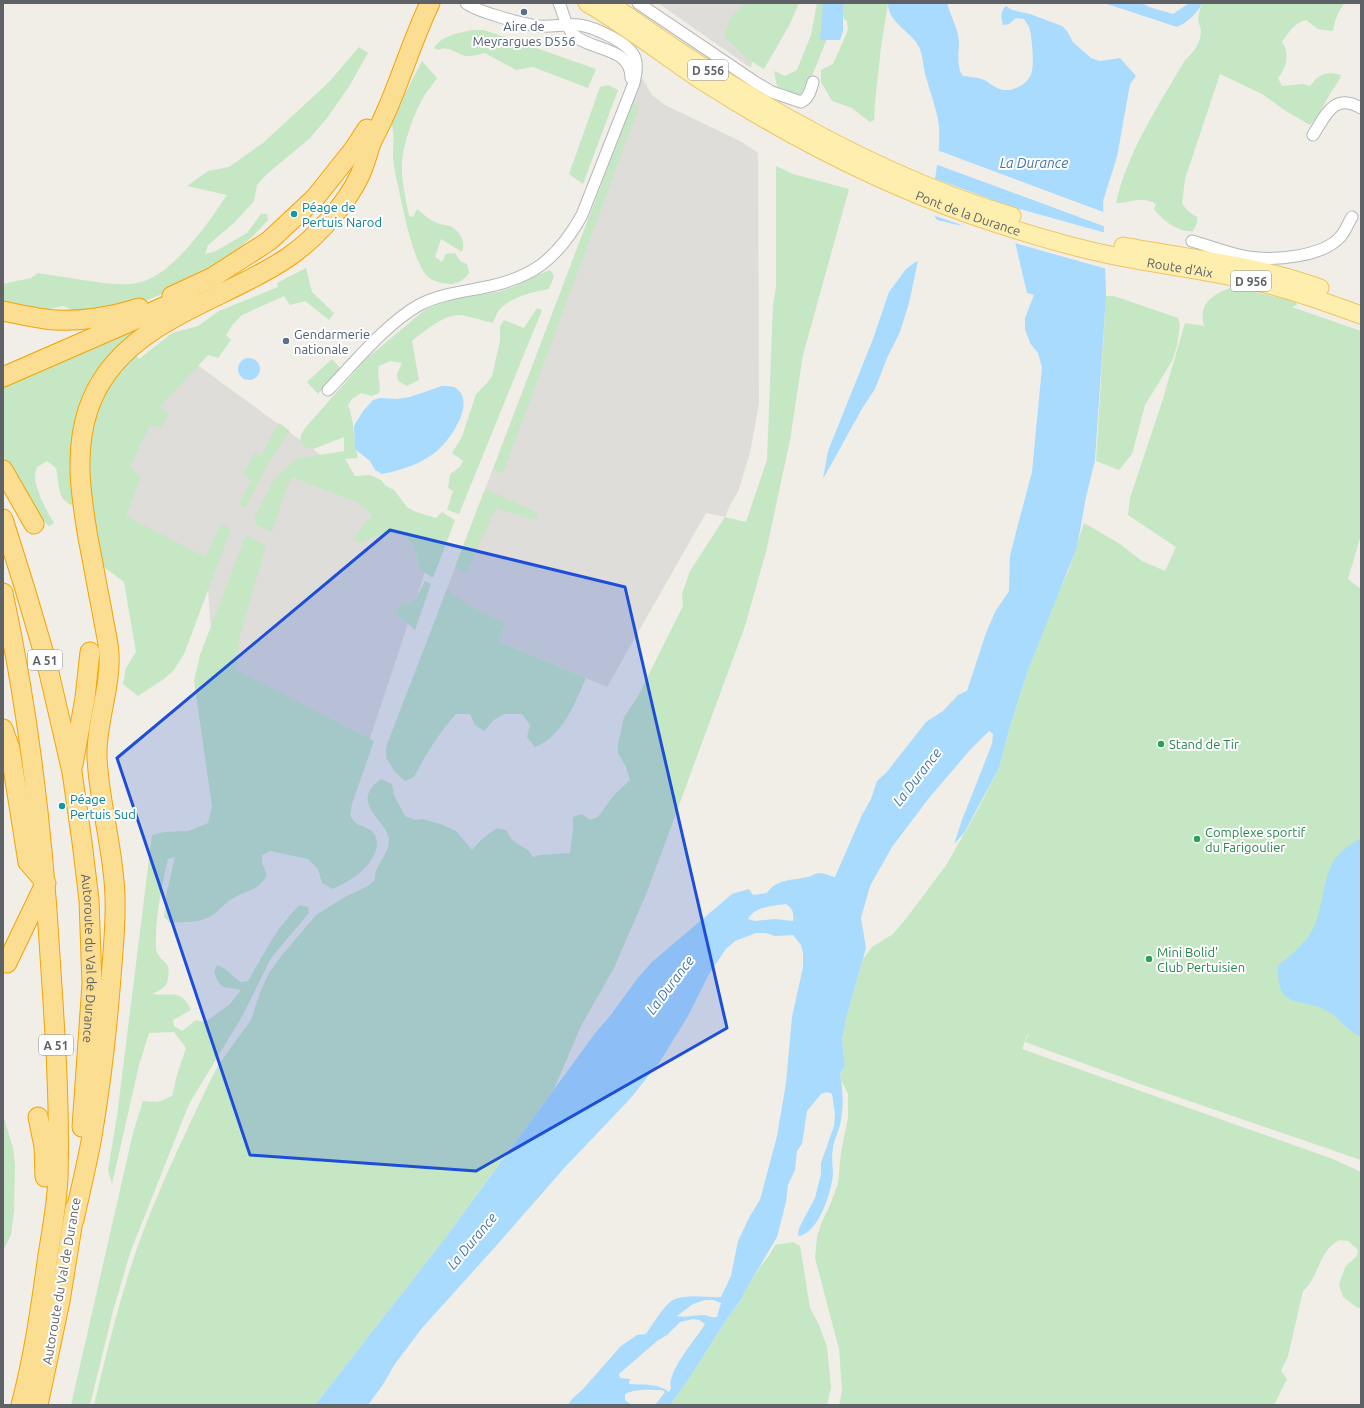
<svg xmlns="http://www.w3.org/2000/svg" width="1364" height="1408" viewBox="0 0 1364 1408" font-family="Ubuntu,sans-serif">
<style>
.industrial{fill:#dfddd9}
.green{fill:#c5e7c4}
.water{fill:#a9dbfe;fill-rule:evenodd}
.pier{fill:#f0eee7}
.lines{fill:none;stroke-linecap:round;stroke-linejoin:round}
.street-casing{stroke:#b4b7bb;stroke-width:13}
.primary-casing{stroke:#f0c460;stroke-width:19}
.highway-casing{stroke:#f4a303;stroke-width:21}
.street{stroke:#fff;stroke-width:11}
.primary{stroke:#feefae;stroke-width:17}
.highway{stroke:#fcde92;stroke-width:19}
.marked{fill:#1d4ed8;fill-opacity:0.2;stroke:#1d4ed8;stroke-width:3;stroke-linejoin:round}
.service-dot{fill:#5c6f8a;stroke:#fff;stroke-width:1.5}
.culture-dot{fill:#0f9aa8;stroke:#fff;stroke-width:1.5}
.leisure-dot{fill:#2e9e5b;stroke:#fff;stroke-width:1.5}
.labels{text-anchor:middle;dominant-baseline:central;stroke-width:4;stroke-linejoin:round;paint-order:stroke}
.shield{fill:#fff;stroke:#8e9195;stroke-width:1}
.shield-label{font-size:12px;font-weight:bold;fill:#5e6267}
.service-label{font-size:13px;fill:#4e5e75;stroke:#fff}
.culture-label{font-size:13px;fill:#0d838f;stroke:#fff;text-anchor:start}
.street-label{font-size:13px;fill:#5e6267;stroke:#fff}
.leisure-label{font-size:13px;fill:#27864d;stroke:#fff;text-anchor:start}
.water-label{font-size:14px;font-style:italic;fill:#4176a8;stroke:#fff}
</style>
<rect width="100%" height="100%" fill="#f0eee7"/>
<!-- industrial -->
<g class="industrial">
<polygon points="658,3 764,3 751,68"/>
<polygon points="642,78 652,95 665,105 740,141 758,153 759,404 750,453 738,492 730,505 725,517 706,513 607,687 437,615"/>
<polygon points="192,361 436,539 368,744 213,662 207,574 115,520 121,469 150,400"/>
</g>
<!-- green -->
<g class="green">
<path d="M746,3H799L790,24L764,69L746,58L725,37C727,20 733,13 746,3Z"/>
<polygon points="817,3 831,3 832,26 804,96 797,95 777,86 774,71 785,76 797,70 811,35"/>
<polygon points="840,3 888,3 881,47 875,102 874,120 870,122 852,108 832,101 821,82 821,70 833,64 848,30 847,21 844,19"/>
<path d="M1202,3H1341L1344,5C1337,12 1335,21 1333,31L1318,29L1306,20C1294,23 1289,32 1282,42C1283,44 1286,48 1286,51C1288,60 1284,71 1278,78L1282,86L1304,84L1310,86C1319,74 1326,71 1341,75C1339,82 1335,86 1331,92C1324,103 1320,116 1310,125L1286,111L1262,94L1220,74L1185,179L1182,204L1189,212L1197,217V223L1193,231C1179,233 1162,220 1154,209L1156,204C1142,195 1130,203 1116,203C1128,150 1158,107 1185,60C1194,52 1201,43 1201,30C1201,27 1199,25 1198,21C1198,15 1200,9 1202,3Z"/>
<path d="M472,30H484L596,69L588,88L533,67L516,70L485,53C480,54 471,57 466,56C456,54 449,45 438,50L434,48C441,36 458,33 472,30Z"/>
<path d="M359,47L368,53L350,85L327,118L310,138L267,174L257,185L254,201L235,222L208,245L205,254L214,252L247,233L261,214H267L268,220L254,235L221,264L194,281L143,302L77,312L63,306L44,310L3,304V284L31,278L38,273C55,276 72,278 89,281C104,283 122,286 137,283C172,277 208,223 227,195L187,186L208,171L229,167L263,143L328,83Z"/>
<path d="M422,61L437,78C433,84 428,90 424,96C414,113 403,144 402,164C401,181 406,199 409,216L413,217L417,209C422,213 428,219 435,222C439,224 445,225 450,226C460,231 466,241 462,252L441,239L435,257L442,262L446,254L455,253L460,261L467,264L469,273C464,280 458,284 449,284C441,283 431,281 426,275C411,256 402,202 396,177C395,170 393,161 393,155C393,140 395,136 391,121Z"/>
<polygon points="608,85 618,90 583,184 569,174 600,87"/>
<polygon points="633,102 639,107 503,473 493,470"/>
<path d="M776,166L793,174L849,189L803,355L790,440L766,552L745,626L647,892L614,968L581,1026L554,1089L446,1237L315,1405H94C111,1335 128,1263 157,1197C173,1158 192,1120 210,1081L219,1064L251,1020L261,990L269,973L282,955L316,915L343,898L368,886L375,880C375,877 375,874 376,871C380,860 389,852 389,840C389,823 356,808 372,787C374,784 378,782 381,779L392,784L394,795L405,816L415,820L423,819L443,825L456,831L472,850L482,839L497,828L506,830L512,840L529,851L533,857L541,855L570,853L573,829V817L582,814L590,820L598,817L614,795L630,780L626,767L618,753V744L624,717L638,696L683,606L682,594L690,571L725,517L746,522L767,460L773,305L776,287Z"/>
<polygon points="306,268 312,292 334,313 329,320 305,301 290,305 284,296 242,315 233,324 226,335 231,340 218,358 208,355 160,407 169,414 161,428 149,426 130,467 141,477 126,516 205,557 221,524 231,529 184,654 174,670 164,679 138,696 123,684 126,668 136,652 124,582 100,564 87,500 90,427 110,382 135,354 139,359 172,333 198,326 219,311 278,287 277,283"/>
<path d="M550,270L554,276L549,289C534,292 514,296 502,307C498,310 495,318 493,323C483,321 467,315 458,315C440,317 426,330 412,341L419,380L407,386L398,381L397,374L402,363L390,361L379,366C376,378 382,381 379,393L372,396L361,393L352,399L348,405C355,422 353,441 358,458L345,459L355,476L370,475L381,480L386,486L394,490L407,507L416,512L436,518L442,512L455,520L433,578L420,569C418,562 417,555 414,548C405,524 377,535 360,543L353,539L372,515L359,503L292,477L287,487L272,532L256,525L255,516L275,478L286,469L295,459L344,451V437L313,449L305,447L300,441L301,435L305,428L366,359L426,309L451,299L498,292L516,286L537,275Z"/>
<path d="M1232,287L1295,301L1297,305L1292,307L1361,331V535L1348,579L1361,589V1160L1143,1085L1025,1042L1028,1036V1033L1022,1049L1333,1159L1361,1172V1309L1355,1306L1343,1297L1339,1285L1345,1267L1357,1256L1358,1250L1348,1241L1339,1240C1335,1243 1331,1245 1329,1248C1318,1261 1316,1280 1303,1291L1288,1356L1281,1371L1287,1379L1274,1405H839L842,1391L839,1349L815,1258L817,1237L821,1224L830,1205L838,1184L841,1152L848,1118V1094L841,1080L840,1073L845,1065L842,1040L846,1019L863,959L872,947L893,934L905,920L947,864L978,809L999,768L1010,726L1028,670L1051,609L1068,572L1084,523L1120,544L1142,561L1165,571L1176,547L1128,515L1130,498L1162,402L1185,323L1204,326C1203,322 1202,316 1203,312C1205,298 1220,292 1232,287Z"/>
<polygon points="1106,296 1114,296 1178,318 1180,325 1177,346 1172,361 1145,405 1132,454 1119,470 1096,461"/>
<polygon points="537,308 542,310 459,514 447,510 453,491 448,488 450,474 460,467 463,461 452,453 462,437 476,394 487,383 492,376 500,341 500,326 504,320 524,328"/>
<path d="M138,326L135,333L101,369L75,506C56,501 60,485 56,468L47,461L37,467C36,470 35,473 35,476C35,489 47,512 54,523L49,526L32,510L3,456V387Z"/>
<polygon points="332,359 341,369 318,394 307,382"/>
<polygon points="279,423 290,431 271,459 245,508 239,504 251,480 243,474 255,453 261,456 275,429"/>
<polygon points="485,489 538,513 534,520 496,508 466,574 455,567"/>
<path d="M246,535L266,546L240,635L236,670L374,741L352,804L350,816C352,818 354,822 356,823C362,827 371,828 375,835C378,841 377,847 375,853C366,872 351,880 333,889L322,883L318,869L308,859L270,851L262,855V863L267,875C257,893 247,889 232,899C223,904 217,914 207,918C196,923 182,922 170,923L164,917L167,891L175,857L168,859C162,887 155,916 156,945C156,947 156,952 158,954C163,964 171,961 168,978C167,988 160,990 152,994C171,997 181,988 191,1010L173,1020L174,1026L182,1031L196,1020L205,1022L230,1004L241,990C224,986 221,991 214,972L217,965C229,969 231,976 241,982L248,981C264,954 277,926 300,905L308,907L309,913L271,958L243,1015L189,1104L130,1253L112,1315L90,1405H71L133,1133L143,1101L158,1102L172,1096L177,1075L186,1048L174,1032L149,1033L139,1065L112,1184L108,1170L117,1116L152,835L164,832L188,831L208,823L212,806L194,681L200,655Z"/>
<polygon points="425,581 431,584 415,630 394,611 403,604 411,603 416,599"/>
<path d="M447,589L466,604L505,623L498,641L586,678C575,703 563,736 535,747L527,737L530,725L522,714H504L494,720L484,731L475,725L470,714H456C439,733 426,754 414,777L405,781L395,772L386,758V747Z"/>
<polygon points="3,1115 13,1148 15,1164 14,1211 11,1235 3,1251"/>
<polygon points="793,1242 800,1246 810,1308 819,1325 827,1347 831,1387 827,1405 670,1405 688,1380 723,1325 740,1301 748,1286 760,1267 769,1256 775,1245"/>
</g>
<!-- water -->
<g class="water">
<polygon points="823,3 843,3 843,31 840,40 820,40"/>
<path d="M888,3H947C950,14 959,31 959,42C959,53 956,67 963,76C969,77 976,77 982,79C990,82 994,89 1004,90C1015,91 1030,83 1032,71C1034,63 1032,35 1029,27C1028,25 1026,22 1024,19L1016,18L1009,24L1003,25C1001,19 1000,11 1006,6L1012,10L1030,14L1062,26L1067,31L1073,42L1091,58L1100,61L1120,58L1136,76L1130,84L1117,157L1103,201L1106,296L1095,460L1086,497L1077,547L1028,670L1010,726L999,768L964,833L954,844L962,820L992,744L993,734L989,731L970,750L929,798L892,847L870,886L861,918L866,948L846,1019L842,1040L845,1066L840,1073C843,1091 844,1107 840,1125C838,1133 834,1140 833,1148C831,1156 833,1165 833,1173C832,1190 819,1234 798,1236L799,1228L815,1198L821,1174V1163L834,1126L835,1114L832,1094L827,1092L821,1094L807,1111L802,1144L797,1151L795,1170L788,1185L786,1202L777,1237L748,1286L740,1301L723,1325L688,1380L670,1405H655L665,1392L662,1390C648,1390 637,1388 625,1394V1400L630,1404L637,1405H568L572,1399L583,1389L621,1346L637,1335L646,1334C652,1325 662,1309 670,1302C680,1293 708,1298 721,1297L731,1276L738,1241L750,1216L760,1200L777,1136L786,1083L792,1017L803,967V953L801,945L793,935L775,936L766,933H756L735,941L726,949L709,974L688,1016L659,1063L629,1100L566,1166L496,1246L422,1328L395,1364L382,1386L368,1405H315L446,1237L596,1032L610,1016L637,979L652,962L732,894L749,889L753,895L767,893C777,878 792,881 807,877C811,877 815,873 819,873C824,873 830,876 835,877L862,815L871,799L877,781L886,773L926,722L943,711L958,695L967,691L986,633L995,612L1009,591L1010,556L1015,536L1032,472L1042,367L1038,353L1030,343L1025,329V318L1034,295L1027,293L1015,242L995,231L979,226L958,225L937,220L930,209C934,182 941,154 939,127C937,109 930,93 926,77C923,67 923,55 919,47C912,32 888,23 888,3ZM786,904C793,909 794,913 793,921L775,919L755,921L748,919C756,906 772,906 786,904ZM705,1300H713L721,1303L717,1317C712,1318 709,1316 704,1315C695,1315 685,1318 677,1316L693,1304ZM693,1319L699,1320L705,1324C697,1338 666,1372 671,1388L669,1392C657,1383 643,1385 629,1384L630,1379L620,1378L619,1374L657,1341L667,1335L680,1322Z"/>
<path d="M1104,3H1142L1149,7L1173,14L1189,3H1202C1197,14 1188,22 1177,27Z"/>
<polygon points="918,261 909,303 900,332 887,358 875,389 863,407 823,479 828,451 873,339 889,292 906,269 914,263"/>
<circle cx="249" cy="369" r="11"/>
<path d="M442,386C446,386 450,386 454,387C478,400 451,439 438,450C422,464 402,470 382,474L375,470L370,461L355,449L354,426L363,411L373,400L381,398L397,399L410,397Z"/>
<path d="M1361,838V1037C1348,1031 1340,1019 1329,1012C1302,995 1277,1014 1278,966C1293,953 1309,941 1316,922C1323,903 1323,880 1333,862C1339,852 1351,844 1361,838Z"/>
</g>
<!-- pier -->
<g class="pier">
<polygon points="937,150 1106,213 1106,227 935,164"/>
<polygon points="933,178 1012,207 1106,233 1107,269 1014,243 995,232 979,228 967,227 930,214 928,209"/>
</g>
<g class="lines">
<!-- street casing -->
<g class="street-casing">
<g id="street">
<path d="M559,3C564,14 565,26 573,34C591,52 631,46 631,78"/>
<path d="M638,3L755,82L772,92L801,102C809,99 811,89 813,82"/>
<path d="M1313,135C1326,115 1334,92 1361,108"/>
<path d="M1192,241C1210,246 1229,254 1248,257C1273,261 1324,257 1341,236C1346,230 1348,223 1352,217"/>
<path d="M328,390C355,362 386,324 419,305C438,295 460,292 481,288C531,279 557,260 582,215L634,83C636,75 638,66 635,58C630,43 594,27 579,25C565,24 552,27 539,26C525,25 475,11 466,3"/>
</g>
</g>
<!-- primary casing -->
<g class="primary-casing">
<g id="primary">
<path id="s1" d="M587,3C626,26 662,54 699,79C783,133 874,181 968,214C1014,230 1062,245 1110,255C1157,265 1205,270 1252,281C1289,289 1325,302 1361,315"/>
<path d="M609,3C640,24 670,46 702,66C797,127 904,184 1012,216"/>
<path d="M1123,246C1189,258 1256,265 1320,288"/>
</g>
</g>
<!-- highway casing -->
<g class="highway-casing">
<g id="highway">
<path d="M366,151C394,105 407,51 430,3"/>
<polyline points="172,296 213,277 269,241 315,198 354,149 367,129"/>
<path d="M3,311C17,314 31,317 45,319C74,323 112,317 139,308"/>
<polyline points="3,377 189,296"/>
<polyline points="3,470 34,524"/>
<path id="s2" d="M3,519L25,589L47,664L72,772L82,842L89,900L92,984L82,1127"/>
<path d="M3,593C29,713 43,834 50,956C55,1030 60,1104 58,1178C57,1204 52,1230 48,1255C41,1306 34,1356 21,1405"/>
<polyline points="3,729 10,749 28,862 46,883"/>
<polyline points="73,765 85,698 90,652"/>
<polyline points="7,963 44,886"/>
<polyline points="38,1117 44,1146 45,1177"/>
<path d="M74,1220C80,1192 87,1164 92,1136C101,1083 107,1030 111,977C113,951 116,924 115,897C114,850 99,804 97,757C96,722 111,688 109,653C108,639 104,625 102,611C97,587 93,562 88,538C81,495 74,453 88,410C117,322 219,304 287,258C315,239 346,205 360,175C365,164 368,152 372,140"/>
<polyline points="38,1405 60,1301 75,1208"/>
</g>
</g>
<!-- street -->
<use href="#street" class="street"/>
<!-- primary -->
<use href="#primary" class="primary"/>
<!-- highway -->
<use href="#highway" class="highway"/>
</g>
<!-- marked area -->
<path class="marked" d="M390,530L625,587L727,1028L476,1171L250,1155L117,758Z"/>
<!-- markers -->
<g class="service-dot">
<circle cx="524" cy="12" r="4"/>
<circle cx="286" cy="341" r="4"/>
</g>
<g class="culture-dot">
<circle cx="294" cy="214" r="4"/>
<circle cx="62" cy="806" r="4"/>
</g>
<g class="leisure-dot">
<circle cx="1161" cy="744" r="4"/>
<circle cx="1197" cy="839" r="4"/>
<circle cx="1149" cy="959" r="4"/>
</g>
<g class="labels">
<!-- shield labels -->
<g class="shield">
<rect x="688" y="60" width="40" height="20" rx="3"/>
<rect x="1231" y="271" width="40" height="20" rx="3"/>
<rect x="28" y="650" width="34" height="20" rx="3"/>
<rect x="39" y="1035" width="34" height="20" rx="3"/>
</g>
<g class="shield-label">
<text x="708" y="70">D 556</text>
<text x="1251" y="281">D 956</text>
<text x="45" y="660">A 51</text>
<text x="56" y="1045">A 51</text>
</g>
<!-- service labels -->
<g class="service-label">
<text x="524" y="26">Aire de<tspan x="524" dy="15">Meyrargues D556</tspan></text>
<text x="294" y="334" text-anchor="start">Gendarmerie<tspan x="294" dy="15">nationale</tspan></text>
</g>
<!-- culture labels -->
<g class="culture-label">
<text x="302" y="207">Péage de<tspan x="302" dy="15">Pertuis Narod</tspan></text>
<text x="70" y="799">Péage<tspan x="70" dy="15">Pertuis Sud</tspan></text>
</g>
<!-- street labels -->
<g class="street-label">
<text stroke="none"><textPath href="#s1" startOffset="437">Pont de la Durance</textPath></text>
<text stroke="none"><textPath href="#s1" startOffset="656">Route d'Aix</textPath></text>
<text stroke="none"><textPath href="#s2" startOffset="450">Autoroute du Val de Durance</textPath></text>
<text transform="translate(61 1281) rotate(-80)">Autoroute du Val de Durance</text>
</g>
<!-- leisure labels -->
<g class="leisure-label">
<text x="1169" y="744">Stand de Tir</text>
<text x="1205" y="832">Complexe sportif<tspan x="1205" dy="15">du Farigoulier</tspan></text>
<text x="1157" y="952">Mini Bolid'<tspan x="1157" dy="15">Club Pertuisien</tspan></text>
</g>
<!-- water labels -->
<g class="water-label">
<text x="1034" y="163">La Durance</text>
<text transform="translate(917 777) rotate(-52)">La Durance</text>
<text transform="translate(670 985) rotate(-53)">La Durance</text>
<text transform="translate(472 1241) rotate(-50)">La Durance</text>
</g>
</g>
<!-- border -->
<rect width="1364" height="1408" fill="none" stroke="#5e6267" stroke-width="8"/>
</svg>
